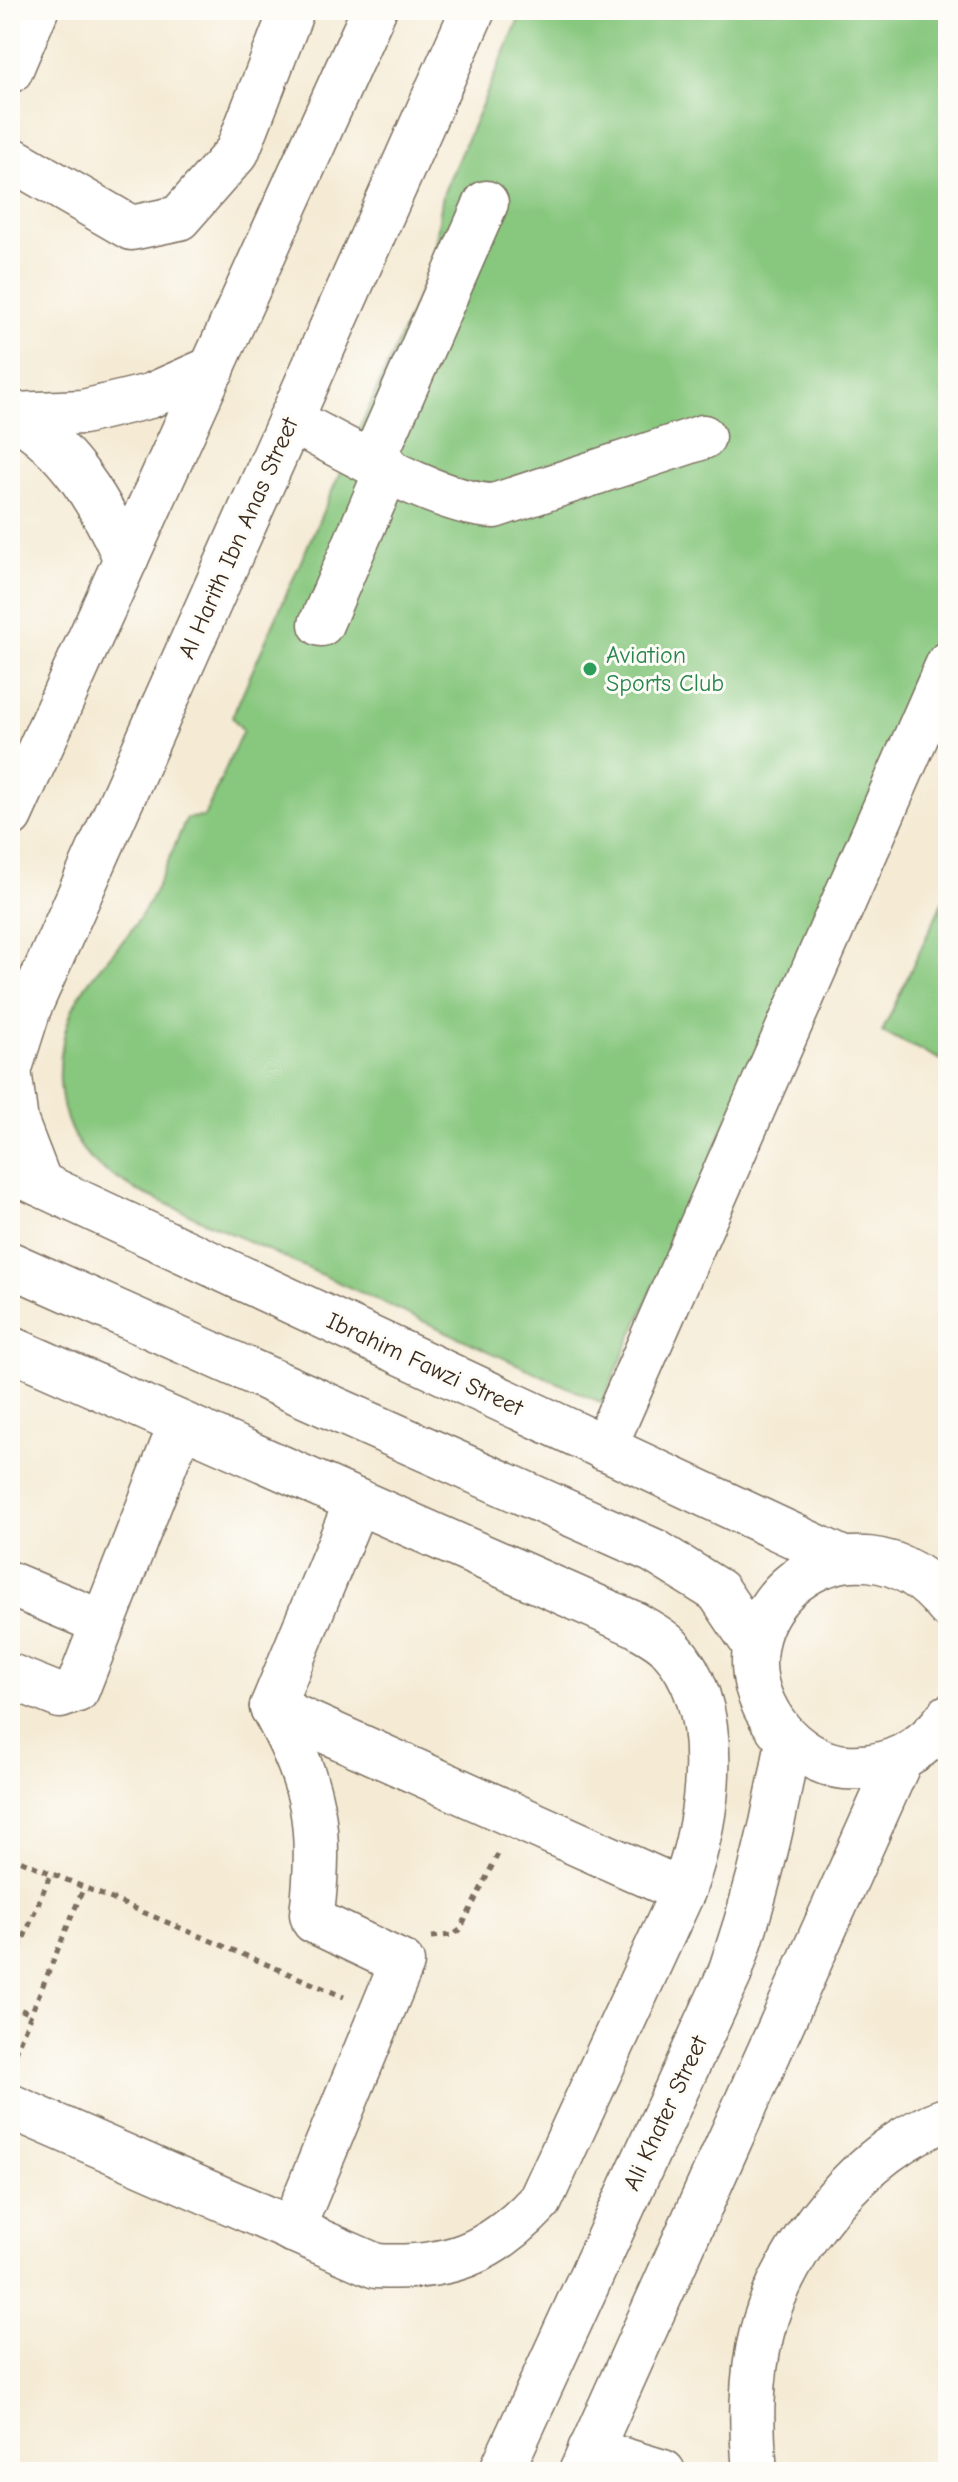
<svg xmlns="http://www.w3.org/2000/svg" width="958" height="2482" viewBox="0 0 958 2482" font-family="'Comic Neue',sans-serif">
<style>
.pitch{fill:#87c77e;stroke:#61784e;stroke-width:2}
.lines{fill:none;stroke-linecap:round;stroke-linejoin:round}
.minor-casing{stroke:#7c6e5e;stroke-width:47}
.path{stroke:#7c6e5e;stroke-width:5;stroke-dasharray:6 6;stroke-linecap:butt}
.minor{stroke:#fff;stroke-width:44}
.leisure-dot{fill:#2e9e5b;stroke:#fdfcf7;stroke-width:3}
.labels{text-anchor:middle;dominant-baseline:central;stroke-width:6;stroke-linejoin:round;paint-order:stroke}
.street-label{font-size:24px;fill:#3b2a1e;stroke:#fdfcf7}
.leisure-label{font-size:24px;fill:#27864d;stroke:#fdfcf7;text-anchor:start}
</style>
<rect width="100%" height="100%" fill="#fdfcf7"/>
<filter id="ink" filterUnits="userSpaceOnUse"><feTurbulence type="fractalNoise" baseFrequency=".0125" numOctaves="2"/><feDisplacementMap in="SourceGraphic" scale="16" xChannelSelector="R" yChannelSelector="G"/><feConvolveMatrix kernelMatrix="1 2 1 2 8 2 1 2 1" color-interpolation-filters="sRGB"/></filter>
<filter id="wash" filterUnits="userSpaceOnUse"><feTurbulence type="fractalNoise" baseFrequency=".006" numOctaves="4" result="noise"/><feDisplacementMap in="SourceGraphic" scale="32" xChannelSelector="R" yChannelSelector="G"/><feGaussianBlur stdDeviation="1.8" result="paint"/><feColorMatrix in="noise" values="0 0 0 0 0 0 0 0 0 0 0 0 0 0 0 0 0 1.4 0 .05"/><feComposite in="paint" operator="in"/></filter>
<g filter="url(#wash)">
<rect width="100%" height="100%" fill="#f5ebd5"/>
<!-- pitch -->
<g class="pitch">
<path d="M523,10H948V621L602,1403L132,1188C120,1180 107,1173 96,1164C51,1124 52,1049 77,1000C93,970 119,950 137,922C158,891 171,852 187,818L204,817L243,730L232,717L432,265L443,194Z"/>
<polygon points="943,901 948,903 948,1063 882,1032"/>
</g>
</g>
<g filter="url(#ink)">
<g class="lines">
<!-- minor casing -->
<g class="minor-casing">
<g id="minor">
<polyline points="10,71 36,10"/>
<polyline points="10,158 131,228 179,218 237,152 292,10"/>
<path d="M10,413C67,445 100,501 126,559"/>
<polyline points="14,415 83,412 150,396 213,368"/>
<path d="M290,420C343,446 438,505 494,506L703,437"/>
<polyline points="373,461 486,203"/>
<polyline points="321,624 388,468"/>
<polyline points="10,815 374,10"/>
<polyline points="10,1068 29,1008 473,10"/>
<polyline points="10,1077 16,1122 40,1184"/>
<polyline points="10,1170 841,1558"/>
<polyline points="10,1264 654,1551 718,1591 755,1646"/>
<path d="M10,1348L635,1624C646,1631 661,1638 670,1648C727,1709 708,1821 683,1891L540,2201C491,2254 448,2270 376,2266L10,2106"/>
<polyline points="604,1448 948,664"/>
<polyline points="10,1584 103,1623"/>
<path d="M948,1606C854,1487 693,1617 778,1728C794,1748 819,1765 845,1767C889,1770 922,1752 948,1717"/>
<polyline points="10,1676 60,1696 77,1690 180,1426"/>
<polyline points="272,1707 683,1891"/>
<path d="M292,2230L402,1963L314,1921L312,1914C322,1828 315,1783 272,1707L357,1501"/>
<polyline points="590,2450 663,2472"/>
<path d="M501,2472L730,1973C756,1896 775,1821 788,1740"/>
<polyline points="581,2472 900,1760"/>
<path d="M755,2472C751,2426 750,2378 762,2332C783,2248 864,2146 948,2119"/>
</g>
</g>
<!-- path -->
<g class="path">
<polyline points="10,1856 344,1997"/>
<polyline points="432,1937 453,1935 460,1930 498,1854"/>
<polyline points="10,1971 51,1873"/>
<polyline points="10,2005 31,2014"/>
<polyline points="10,2064 84,1887"/>
</g>
<!-- minor -->
<use href="#minor" class="minor"/>
</g>
</g>
<!-- markers -->
<circle class="leisure-dot" cx="590" cy="669" r="8"/>
<g class="labels">
<!-- street labels -->
<g class="street-label">
<text transform="translate(238 538) rotate(-66)">Al Harith Ibn Anas Street</text>
<text transform="translate(425 1364) rotate(25)">Ibrahim Fawzi Street</text>
<text transform="translate(665 2113) rotate(-65)">Ali Khater Street</text>
</g>
<!-- leisure labels -->
<g class="leisure-label">
<text x="606" y="655">Aviation<tspan x="606" dy="28">Sports Club</tspan></text>
</g>
</g>
<!-- margin -->
<rect width="958" height="2482" fill="none" stroke="#fdfcf7" stroke-width="40"/>
</svg>
